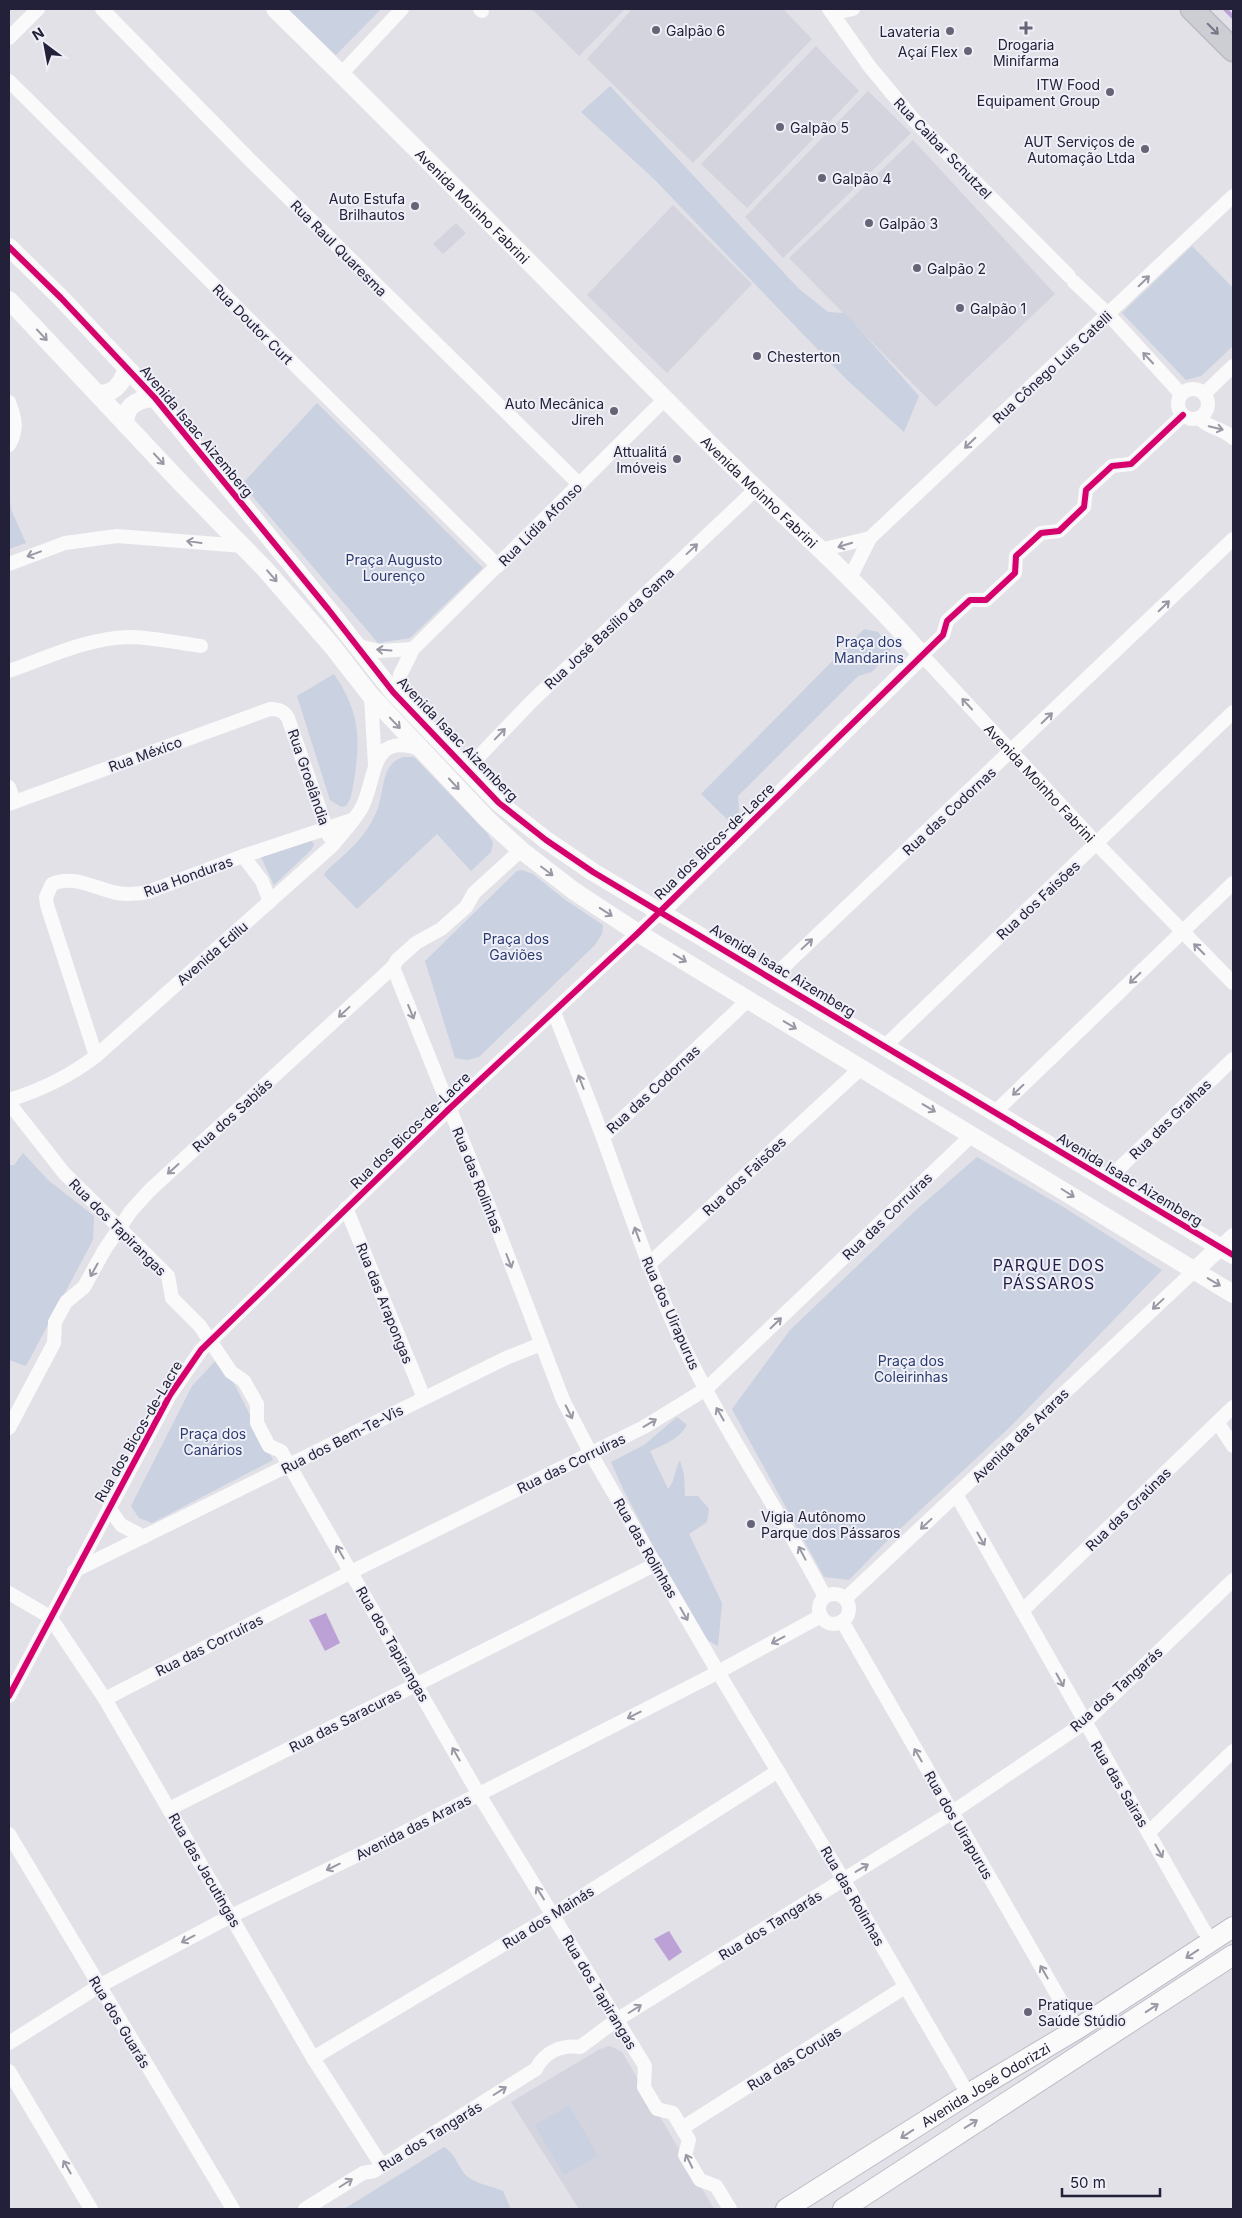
<svg xmlns="http://www.w3.org/2000/svg" width="1242" height="2218" viewBox="0 0 1242 2218" font-family="Inter,sans-serif">
<style>
.built{fill:#d4d4df}
.green{fill:#cad1e0}
.water{fill:#bca1d6}
.lines{fill:none;stroke-linecap:round;stroke-linejoin:round}
.stream{stroke:#bca1d6;stroke-width:4}
.secondary-casing{stroke:#bebdc7;stroke-width:22}
.primary-casing{stroke:#bcbbc3;stroke-width:25}
.minor{stroke:#fafafb;stroke-width:14}
.tertiary{stroke:#fafafb;stroke-width:18}
.secondary{stroke:#fafafb;stroke-width:20}
.primary{stroke:#cdcdd4;stroke-width:22}
.cycleway-casing{stroke:#eff0f7;stroke-width:9}
.cycleway{stroke:#d6006c;stroke-width:6}
.oneway{stroke:#787686}
.oneway2{stroke:#9998a4}
.poi-dot{fill:#666476;stroke:#eff0f7;stroke-width:2}
.labels{text-anchor:middle;dominant-baseline:central;stroke-width:4;stroke-linejoin:round;paint-order:stroke}
.poi-label{font-size:14px;fill:#232039;stroke:#eff0f7;text-anchor:start}
.street-label{font-size:14px;fill:#232039;stroke:#eff0f7}
.park-label{font-size:14px;fill:#2b3b6f;stroke:#eff0f7}
.quarter-label{font-size:16px;letter-spacing:1px;fill:#221c4b;stroke:#eff0f7}
</style>
<rect width="100%" height="100%" fill="#e1e1e7"/>
<!-- built -->
<g class="built">
<polygon points="532,9 625,9 579,56"/>
<polygon points="632,9 783,9 812,39 693,163 587,59"/>
<polygon points="816,46 859,91 747,208 701,164"/>
<polygon points="868,91 911,133 783,258 745,217"/>
<polygon points="913,140 1055,294 936,407 789,258"/>
<polygon points="673,205 752,284 667,373 587,295"/>
<polygon points="456,223 466,233 443,254 433,244"/>
<polygon points="610,2046 622,2052 714,2209 579,2209 511,2102 600,2049"/>
</g>
<!-- green -->
<g class="green">
<polygon points="288,9 381,9 336,55"/>
<polygon points="610,86 799,289 828,312 845,313 919,396 904,432 846,379 654,179 581,112"/>
<polygon points="1192,246 1233,288 1233,346 1201,376 1186,380 1122,313"/>
<polygon points="317,403 483,568 410,638 378,643 242,484"/>
<polygon points="9,496 12,512 26,543 9,549"/>
<polygon points="864,629 878,632 891,650 872,672 858,676 738,796 739,814 729,821 701,794"/>
<path d="M334,674C359,711 361,737 354,780C352,790 352,798 346,806L341,807L330,800L297,696Z"/>
<path d="M403,757H414L487,833L493,843L491,852L471,871L437,834L357,909L324,875L326,871C347,853 365,838 376,813C385,793 380,764 403,757Z"/>
<polygon points="310,838 314,845 311,850 274,885 260,855"/>
<polygon points="522,870 533,874 564,899 603,925 602,934 595,945 479,1057 467,1060 455,1058 425,961 517,871"/>
<polygon points="23,1153 48,1180 94,1216 93,1240 26,1366 9,1360 9,1165 14,1165"/>
<polygon points="977,1157 1065,1208 1162,1270 1010,1427 887,1541 849,1580 824,1577 732,1409 790,1330 916,1210"/>
<polygon points="220,1356 273,1460 152,1523 139,1518 131,1506 192,1386"/>
<path d="M677,1417L687,1425C678,1440 665,1444 650,1451L668,1489C676,1480 674,1470 680,1460L684,1475L685,1496H698L709,1509L707,1522L689,1534L722,1603L718,1646L707,1640L692,1619L624,1491L611,1462L644,1445Z"/>
<polygon points="569,2105 598,2156 564,2175 535,2125"/>
<path d="M444,2147C455,2154 456,2162 463,2172C471,2183 491,2186 503,2191L511,2209H344Z"/>
</g>
<!-- water -->
<g class="water">
<polygon points="326,1613 340,1643 325,1651 309,1620"/>
<polygon points="669,1931 682,1952 669,1961 654,1939"/>
</g>
<g class="lines">
<!-- stream -->
<polyline class="stream" points="1225,9 1233,17"/>
<!-- secondary casing -->
<g class="secondary-casing">
<g id="secondary">
<path id="s3" d="M786,2209L968,2094L1077,2029L1233,1927"/>
<polyline points="843,2209 1233,1955"/>
</g>
</g>
<!-- primary casing -->
<g class="primary-casing">
<polyline id="primary" points="1192,9 1233,50"/>
</g>
<!-- minor -->
<g class="minor">
<polyline points="102,9 249,159 579,484"/>
<polyline points="480,9 482,11"/>
<polyline points="829,9 870,67 914,120 1069,276"/>
<polyline points="829,9 839,12 853,9"/>
<polyline points="9,38 38,9"/>
<polyline points="341,74 402,9"/>
<path d="M9,81C173,243 334,405 498,566"/>
<polyline points="1074,282 1109,315 1181,394"/>
<circle cx="1193" cy="404" r="15"/>
<polyline points="1204,394 1233,366"/>
<path d="M9,402C15,417 18,430 9,445"/>
<path id="s1" d="M1183,415L1131,464L1112,466L1086,490L1084,507L1059,531L1041,533L1016,556L1015,573L986,600H970L947,621L943,635L922,655L1097,844L1233,983"/>
<path d="M1199,418C1211,430 1221,427 1233,438"/>
<polyline points="820,550 870,538"/>
<polyline points="9,564 65,543 117,536 243,546"/>
<polyline points="850,578 870,538 1233,196"/>
<polyline points="355,645 379,651 413,649"/>
<path d="M9,671C46,658 88,638 128,637C152,637 178,643 201,646"/>
<polyline points="371,696 375,765"/>
<polyline points="396,696 400,675 413,649 665,399"/>
<polyline points="466,770 531,702 756,489"/>
<polyline points="9,787 14,802"/>
<path d="M9,804L270,709C279,709 284,711 288,718L329,836"/>
<polyline points="243,856 262,881 270,902"/>
<polyline points="393,967 490,1209 563,1400 591,1454 718,1672 843,1879 968,2094"/>
<polyline points="772,978 1233,539"/>
<path d="M554,1012C570,1054 588,1096 603,1138C628,1207 651,1276 682,1343C724,1431 780,1511 825,1597"/>
<polyline points="886,1045 1233,712"/>
<path d="M96,1056L47,905L46,897L52,884C73,874 96,889 117,893C128,895 137,894 148,892L243,856L352,820"/>
<path d="M9,1100C41,1090 69,1077 96,1056L333,845C342,833 358,817 363,805C377,774 371,732 420,749"/>
<polyline points="9,1103 64,1173 168,1276 172,1298 200,1326 231,1372 244,1381 257,1404 257,1423 269,1446 281,1451 478,1793 645,2066 644,2087 657,2109 673,2113 689,2140 685,2155 700,2180 716,2186 730,2209"/>
<polyline points="995,1112 1233,883"/>
<polyline points="603,1137 748,1000"/>
<polyline points="1107,1180 1233,1059"/>
<polyline points="346,1208 424,1398"/>
<polyline points="1220,1247 1233,1235"/>
<polyline points="648,1265 862,1067"/>
<polyline points="1218,1423 1233,1446"/>
<polyline points="9,1428 54,1343 55,1322 66,1302 84,1287 105,1249 131,1211 150,1190 393,967 397,960 416,943 441,929 466,907 474,893 521,850"/>
<polyline points="957,1496 1203,1929 1212,1941"/>
<polyline points="109,1508 121,1525 144,1537"/>
<polyline points="74,1571 506,1358 541,1344"/>
<polyline points="9,1593 50,1617 105,1699 313,2058 382,2166"/>
<circle cx="834" cy="1609" r="15"/>
<polyline points="845,1599 1194,1271"/>
<polyline points="1022,1611 1233,1407"/>
<polyline points="842,1621 1077,2029"/>
<polyline points="9,1696 170,1395 201,1350 449,1109 660,912"/>
<polyline points="105,1699 351,1572 644,1427 706,1389 972,1135"/>
<polyline points="169,1809 656,1564"/>
<polyline points="1149,1832 1233,1751"/>
<polyline points="9,1834 233,2209"/>
<polyline points="9,2043 99,1986 231,1916 387,1841 707,1678 821,1616"/>
<polyline points="313,2058 553,1915 778,1771"/>
<polyline points="9,2071 91,2209"/>
<polyline points="682,2128 905,1987"/>
<path d="M305,2209L363,2173L374,2171L536,2069C545,2051 562,2045 580,2047L618,2019L951,1813L1084,1723L1233,1580"/>
</g>
<!-- tertiary -->
<g class="tertiary">
<path id="s2" d="M275,9C420,151 563,297 707,441C778,512 856,578 922,655L660,912"/>
<polyline points="9,247 61,298 155,398 328,609 393,692 499,803 546,840 593,872 1233,1255"/>
<polyline points="9,300 180,482 264,568 332,646 371,696 488,820 521,850 574,891 638,933 1233,1294"/>
<path d="M97,394C114,395 122,383 127,369"/>
<path d="M125,424C125,405 138,399 155,398"/>
<polyline points="1194,1271 1220,1247"/>
</g>
<!-- secondary -->
<use href="#secondary" class="secondary"/>
<!-- primary -->
<use href="#primary" class="primary"/>
<!-- cycleway casing -->
<g class="cycleway-casing">
<g id="cycleway">
<polyline points="9,247 61,298 155,398 328,609 393,692 499,803 546,840 593,872 1233,1255"/>
<polyline points="9,1696 170,1395 201,1350 449,1109 638,933 943,635 947,621 970,600 986,600 1015,573 1016,556 1041,533 1059,531 1084,507 1086,490 1112,466 1131,464 1183,415"/>
</g>
</g>
<!-- cycleway -->
<use href="#cycleway" class="cycleway"/>
</g>
<!-- one-way arrows -->
<defs><path id="oneway-shaft" d="M-6 0H5M1.5-3L5.5 0L1.5 3" fill="none" stroke-width="1.6" stroke-linecap="round" stroke-linejoin="round" transform="scale(1.25)"/></defs>
<use class="oneway" href="#oneway-shaft" transform="translate(1213 29) rotate(45)"/>
<g class="oneway2">
<use href="#oneway-shaft" transform="translate(1144 281) rotate(-44)"/>
<use href="#oneway-shaft" transform="translate(42 335) rotate(47)"/>
<use href="#oneway-shaft" transform="translate(1148 358) rotate(-133)"/>
<use href="#oneway-shaft" transform="translate(1216 428) rotate(14)"/>
<use href="#oneway-shaft" transform="translate(970 443) rotate(136)"/>
<use href="#oneway-shaft" transform="translate(159 459) rotate(47)"/>
<use href="#oneway-shaft" transform="translate(194 542) rotate(-172)"/>
<use href="#oneway-shaft" transform="translate(845 545) rotate(163)"/>
<use href="#oneway-shaft" transform="translate(692 549) rotate(-43)"/>
<use href="#oneway-shaft" transform="translate(34 554) rotate(160)"/>
<use href="#oneway-shaft" transform="translate(272 576) rotate(49)"/>
<use href="#oneway-shaft" transform="translate(1164 606) rotate(-44)"/>
<use href="#oneway-shaft" transform="translate(384 650) rotate(-176)"/>
<use href="#oneway-shaft" transform="translate(967 704) rotate(-133)"/>
<use href="#oneway-shaft" transform="translate(1047 718) rotate(-44)"/>
<use href="#oneway-shaft" transform="translate(395 723) rotate(46)"/>
<use href="#oneway-shaft" transform="translate(500 734) rotate(-46)"/>
<use href="#oneway-shaft" transform="translate(454 784) rotate(47)"/>
<use href="#oneway-shaft" transform="translate(547 871) rotate(37)"/>
<use href="#oneway-shaft" transform="translate(606 912) rotate(33)"/>
<use href="#oneway-shaft" transform="translate(807 944) rotate(-43)"/>
<use href="#oneway-shaft" transform="translate(1199 949) rotate(-135)"/>
<use href="#oneway-shaft" transform="translate(680 958) rotate(31)"/>
<use href="#oneway-shaft" transform="translate(1135 978) rotate(136)"/>
<use href="#oneway-shaft" transform="translate(344 1012) rotate(137)"/>
<use href="#oneway-shaft" transform="translate(411 1012) rotate(68)"/>
<use href="#oneway-shaft" transform="translate(790 1025) rotate(31)"/>
<use href="#oneway-shaft" transform="translate(581 1082) rotate(-111)"/>
<use href="#oneway-shaft" transform="translate(1018 1090) rotate(136)"/>
<use href="#oneway-shaft" transform="translate(929 1108) rotate(31)"/>
<use href="#oneway-shaft" transform="translate(173 1169) rotate(138)"/>
<use href="#oneway-shaft" transform="translate(1068 1193) rotate(32)"/>
<use href="#oneway-shaft" transform="translate(637 1234) rotate(-110)"/>
<use href="#oneway-shaft" transform="translate(509 1261) rotate(69)"/>
<use href="#oneway-shaft" transform="translate(94 1270) rotate(119)"/>
<use href="#oneway-shaft" transform="translate(1214 1282) rotate(31)"/>
<use href="#oneway-shaft" transform="translate(1158 1304) rotate(137)"/>
<use href="#oneway-shaft" transform="translate(776 1323) rotate(-44)"/>
<use href="#oneway-shaft" transform="translate(569 1412) rotate(63)"/>
<use href="#oneway-shaft" transform="translate(720 1414) rotate(-120)"/>
<use href="#oneway-shaft" transform="translate(650 1423) rotate(-31)"/>
<use href="#oneway-shaft" transform="translate(926 1524) rotate(137)"/>
<use href="#oneway-shaft" transform="translate(981 1539) rotate(60)"/>
<use href="#oneway-shaft" transform="translate(340 1552) rotate(-120)"/>
<use href="#oneway-shaft" transform="translate(802 1553) rotate(-118)"/>
<use href="#oneway-shaft" transform="translate(684 1614) rotate(60)"/>
<use href="#oneway-shaft" transform="translate(778 1640) rotate(152)"/>
<use href="#oneway-shaft" transform="translate(1060 1680) rotate(61)"/>
<use href="#oneway-shaft" transform="translate(634 1715) rotate(153)"/>
<use href="#oneway-shaft" transform="translate(456 1754) rotate(-120)"/>
<use href="#oneway-shaft" transform="translate(918 1755) rotate(-120)"/>
<use href="#oneway-shaft" transform="translate(1159 1851) rotate(61)"/>
<use href="#oneway-shaft" transform="translate(333 1867) rotate(154)"/>
<use href="#oneway-shaft" transform="translate(862 1868) rotate(-31)"/>
<use href="#oneway-shaft" transform="translate(540 1893) rotate(-122)"/>
<use href="#oneway-shaft" transform="translate(188 1939) rotate(152)"/>
<use href="#oneway-shaft" transform="translate(1192 1954) rotate(146)"/>
<use href="#oneway-shaft" transform="translate(1044 1972) rotate(-120)"/>
<use href="#oneway-shaft" transform="translate(1152 2008) rotate(-33)"/>
<use href="#oneway-shaft" transform="translate(635 2009) rotate(-32)"/>
<use href="#oneway-shaft" transform="translate(500 2091) rotate(-32)"/>
<use href="#oneway-shaft" transform="translate(971 2124) rotate(-32)"/>
<use href="#oneway-shaft" transform="translate(907 2134) rotate(147)"/>
<use href="#oneway-shaft" transform="translate(689 2161) rotate(-116)"/>
<use href="#oneway-shaft" transform="translate(67 2167) rotate(-120)"/>
<use href="#oneway-shaft" transform="translate(346 2183) rotate(-32)"/>
</g>
<!-- markers -->
<g class="poi-dot">
<path d="M1023.5 20.5h5v5h5v5h-5v5h-5v-5h-5v-5h5z"/>
<circle cx="656" cy="30" r="5"/>
<circle cx="950" cy="31" r="5"/>
<circle cx="968" cy="51" r="5"/>
<circle cx="1110" cy="92" r="5"/>
<circle cx="780" cy="127" r="5"/>
<circle cx="1145" cy="149" r="5"/>
<circle cx="822" cy="178" r="5"/>
<circle cx="415" cy="206" r="5"/>
<circle cx="869" cy="223" r="5"/>
<circle cx="917" cy="268" r="5"/>
<circle cx="960" cy="308" r="5"/>
<circle cx="757" cy="356" r="5"/>
<circle cx="614" cy="411" r="5"/>
<circle cx="677" cy="459" r="5"/>
<circle cx="751" cy="1524" r="5"/>
<circle cx="1028" cy="2012" r="5"/>
</g>
<g class="labels">
<!-- poi labels -->
<g class="poi-label">
<text x="666" y="30">Galpão 6</text>
<text x="940" y="31" text-anchor="end">Lavateria</text>
<text x="1026" y="44" text-anchor="middle">Drogaria<tspan x="1026" dy="16">Minifarma</tspan></text>
<text x="958" y="51" text-anchor="end">Açaí Flex</text>
<text x="1100" y="84" text-anchor="end">ITW Food<tspan x="1100" dy="16">Equipament Group</tspan></text>
<text x="790" y="127">Galpão 5</text>
<text x="1135" y="141" text-anchor="end">AUT Serviços de<tspan x="1135" dy="16">Automação Ltda</tspan></text>
<text x="832" y="178">Galpão 4</text>
<text x="405" y="198" text-anchor="end">Auto Estufa<tspan x="405" dy="16">Brilhautos</tspan></text>
<text x="879" y="223">Galpão 3</text>
<text x="927" y="268">Galpão 2</text>
<text x="970" y="308">Galpão 1</text>
<text x="767" y="356">Chesterton</text>
<text x="604" y="403" text-anchor="end">Auto Mecânica<tspan x="604" dy="16">Jireh</tspan></text>
<text x="667" y="451" text-anchor="end">Attualitá<tspan x="667" dy="16">Imóveis</tspan></text>
<text x="761" y="1516">Vigia Autônomo<tspan x="761" dy="16">Parque dos Pássaros</tspan></text>
<text x="1038" y="2004">Pratique<tspan x="1038" dy="16">Saúde Stúdio</tspan></text>
</g>
<!-- street labels -->
<g class="street-label">
<text transform="translate(943 148) rotate(46)">Rua Caibar Schutzel</text>
<text stroke="none"><textPath href="#s2" startOffset="279">Avenida Moinho Fabrini</textPath></text>
<text transform="translate(339 248) rotate(45)">Rua Raul Quaresma</text>
<text transform="translate(253 324) rotate(45)">Rua Doutor Curt</text>
<text transform="translate(1052 367) rotate(-43)">Rua Cônego Luis Catelli</text>
<text transform="translate(197 431) rotate(50)">Avenida Isaac Aizemberg</text>
<text stroke="none"><textPath href="#s2" startOffset="684">Avenida Moinho Fabrini</textPath></text>
<text transform="translate(540 524) rotate(-45)">Rua Lídia Afonso</text>
<text transform="translate(609 628) rotate(-43)">Rua José Basílio da Gama</text>
<text transform="translate(458 739) rotate(46)">Avenida Isaac Aizemberg</text>
<text transform="translate(145 754) rotate(-20)">Rua México</text>
<text transform="translate(309 777) rotate(71)">Rua Groelândia</text>
<text stroke="none"><textPath href="#s1" startOffset="551">Avenida Moinho Fabrini</textPath></text>
<text transform="translate(949 811) rotate(-43)">Rua das Codornas</text>
<text transform="translate(714 841) rotate(-44)">Rua dos Bicos-de-Lacre</text>
<text transform="translate(188 876) rotate(-20)">Rua Honduras</text>
<text transform="translate(1038 900) rotate(-43)">Rua dos Faisões</text>
<text transform="translate(212 953) rotate(-41)">Avenida Edilu</text>
<text transform="translate(783 970) rotate(31)">Avenida Isaac Aizemberg</text>
<text transform="translate(653 1089) rotate(-43)">Rua das Codornas</text>
<text transform="translate(232 1115) rotate(-42)">Rua dos Sabiás</text>
<text transform="translate(1170 1119) rotate(-44)">Rua das Gralhas</text>
<text transform="translate(410 1130) rotate(-44)">Rua dos Bicos-de-Lacre</text>
<text transform="translate(744 1176) rotate(-43)">Rua dos Faisões</text>
<text transform="translate(1130 1179) rotate(31)">Avenida Isaac Aizemberg</text>
<text transform="translate(478 1180) rotate(68)">Rua das Rolinhas</text>
<text transform="translate(887 1216) rotate(-44)">Rua das Corruíras</text>
<text transform="translate(118 1227) rotate(45)">Rua dos Tapirangas</text>
<text transform="translate(385 1303) rotate(68)">Rua das Arapongas</text>
<text transform="translate(671 1313) rotate(66)">Rua dos Uirapurus</text>
<text transform="translate(138 1431) rotate(-60)">Rua dos Bicos-de-Lacre</text>
<text transform="translate(1020 1435) rotate(-44)">Avenida das Araras</text>
<text transform="translate(342 1439) rotate(-27)">Rua dos Bem-Te-Vis</text>
<text transform="translate(571 1463) rotate(-26)">Rua das Corruíras</text>
<text transform="translate(1128 1509) rotate(-44)">Rua das Graúnas</text>
<text transform="translate(646 1548) rotate(60)">Rua das Rolinhas</text>
<text transform="translate(393 1644) rotate(60)">Rua dos Tapirangas</text>
<text transform="translate(209 1645) rotate(-27)">Rua das Corruíras</text>
<text transform="translate(1116 1689) rotate(-42)">Rua dos Tangarás</text>
<text transform="translate(345 1720) rotate(-27)">Rua das Saracuras</text>
<text transform="translate(1120 1784) rotate(59)">Rua das Sairas</text>
<text transform="translate(959 1825) rotate(60)">Rua dos Uirapurus</text>
<text transform="translate(413 1827) rotate(-27)">Avenida das Araras</text>
<text transform="translate(205 1870) rotate(60)">Rua das Jacutingas</text>
<text transform="translate(853 1896) rotate(60)">Rua das Rolinhas</text>
<text transform="translate(548 1917) rotate(-32)">Rua dos Mainás</text>
<text transform="translate(770 1925) rotate(-32)">Rua dos Tangarás</text>
<text transform="translate(600 1992) rotate(59)">Rua dos Tapirangas</text>
<text transform="translate(120 2022) rotate(59)">Rua dos Guarás</text>
<text transform="translate(794 2058) rotate(-32)">Rua das Corujas</text>
<text stroke="none"><textPath href="#s3" startOffset="235">Avenida José Odorizzi</textPath></text>
<text transform="translate(430 2136) rotate(-32)">Rua dos Tangarás</text>
</g>
<!-- park labels -->
<g class="park-label">
<text x="394" y="559">Praça Augusto<tspan x="394" dy="16">Lourenço</tspan></text>
<text x="869" y="641">Praça dos<tspan x="869" dy="16">Mandarins</tspan></text>
<text x="516" y="938">Praça dos<tspan x="516" dy="16">Gaviões</tspan></text>
<text x="911" y="1360">Praça dos<tspan x="911" dy="16">Coleirinhas</tspan></text>
<text x="213" y="1433">Praça dos<tspan x="213" dy="16">Canários</tspan></text>
</g>
<!-- quarter labels -->
<g class="quarter-label">
<text x="1049" y="1265">PARQUE DOS<tspan x="1049" dy="18">PÁSSAROS</tspan></text>
</g>
</g>
<!-- border -->
<rect width="1242" height="2218" fill="none" stroke="#232039" stroke-width="20"/>
<!-- north arrow -->
<g transform="translate(45 45) rotate(328)" stroke="#eff0f7" stroke-width="4" paint-order="stroke">
<path d="M0-4L9 19L0 12L-9 19Z" fill="#232039"/>
<text y="-8" font-size="14" font-weight="bold" text-anchor="middle" fill="#232039">N</text>
</g>
<!-- scale -->
<path d="M1062 2188v8h98v-8" fill="none" stroke="#232039" stroke-width="2.5"/>
<text x="1070" y="2188" font-size="15" fill="#232039" stroke="#eff0f7" stroke-width="4" paint-order="stroke">50 m</text>
</svg>
